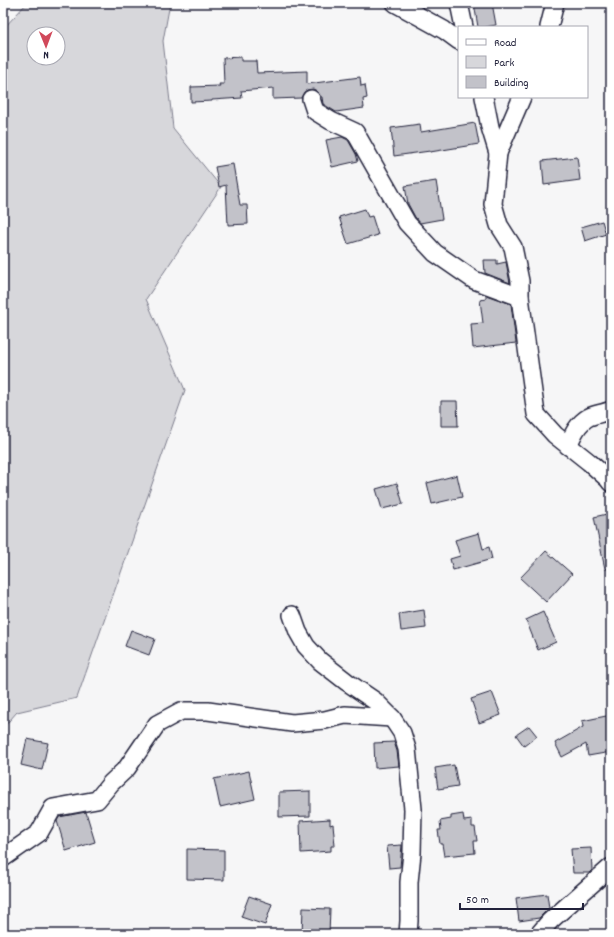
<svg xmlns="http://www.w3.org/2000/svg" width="614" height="937" viewBox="0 0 614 937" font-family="Dekko,sans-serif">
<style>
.green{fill:#d7d7db;stroke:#7c7c8b;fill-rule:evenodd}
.building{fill:#c2c2c9;stroke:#22223b}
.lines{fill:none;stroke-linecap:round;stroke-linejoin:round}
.minor-casing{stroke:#22223b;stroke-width:20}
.minor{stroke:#fff;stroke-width:17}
</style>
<rect width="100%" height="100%" fill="#f6f6f7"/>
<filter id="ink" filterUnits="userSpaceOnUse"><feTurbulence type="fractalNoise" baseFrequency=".025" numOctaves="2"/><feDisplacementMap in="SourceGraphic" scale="8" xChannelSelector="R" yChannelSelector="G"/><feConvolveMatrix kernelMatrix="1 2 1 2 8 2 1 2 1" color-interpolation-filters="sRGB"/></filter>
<g filter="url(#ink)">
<!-- green -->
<path class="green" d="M27,3H170L163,41L173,128L221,187L146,299L185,390L77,698L17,712L3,728V29ZM34,34H58V58H34Z"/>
<!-- building -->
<g class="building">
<polygon points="474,3 492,3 496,25 485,27 478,27"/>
<polygon points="241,57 241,61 256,61 257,73 307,71 307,84 360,77 361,86 365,85 367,98 363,99 364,108 336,112 323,104 322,97 321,97 317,91 313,89 307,90 304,92 301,98 273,99 273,88 241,91 242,98 212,100 212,101 191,102 191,87 220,86 219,84 224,84 223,58"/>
<polygon points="475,123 479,144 430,152 430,151 394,156 391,128 420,124 421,132"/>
<polygon points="342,137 348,140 356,154 358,161 332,167 326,140"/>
<polygon points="577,157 580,180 544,185 542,161"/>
<polygon points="233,164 240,205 247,205 248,224 228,225 226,185 219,187 215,167"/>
<polygon points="436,181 442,219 420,223 415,217 408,204 405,186"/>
<polygon points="365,209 368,217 372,216 378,235 348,244 339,217"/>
<polygon points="602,221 606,234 585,241 581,227"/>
<polygon points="484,260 497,260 497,264 506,262 510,283 485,273"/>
<polygon points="486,295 511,304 516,343 473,348 471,324 483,323 480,300 486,299"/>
<polygon points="441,401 457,401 458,426 441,426"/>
<polygon points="457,475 462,497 432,504 427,483"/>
<polygon points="397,483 403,504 382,509 376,489"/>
<polygon points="611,513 611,569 605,569 594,517"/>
<polygon points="479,533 483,549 489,547 492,559 453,570 450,559 460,556 455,540"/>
<polygon points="546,551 572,574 546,602 520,578"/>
<polygon points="424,610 426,628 401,631 399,614"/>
<polygon points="543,612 556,642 538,650 526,620"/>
<polygon points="131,630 155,639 149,655 125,646"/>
<polygon points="492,692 501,715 479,723 471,699"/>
<polygon points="611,715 611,752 588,756 586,744 562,757 555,743 583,727 582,721"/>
<polygon points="529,726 537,736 524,746 516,735"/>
<polygon points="27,739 48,743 42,770 21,765"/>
<polygon points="394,742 397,751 399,766 375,768 374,743"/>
<polygon points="454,765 458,786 438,789 435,768"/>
<polygon points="249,771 255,799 220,807 214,779"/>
<polygon points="310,791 310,816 279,817 279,792"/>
<polygon points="86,812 95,842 66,851 57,821 59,817"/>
<polygon points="463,814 464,821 472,820 472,827 475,827 477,841 474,841 475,853 444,856 442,844 440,844 438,830 441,830 440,821 451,819 451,816"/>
<polygon points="330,819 330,825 333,824 335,846 331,846 331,851 301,853 300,821"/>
<polygon points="402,845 400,867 389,868 387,846"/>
<polygon points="591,848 592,870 589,873 573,873 571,849"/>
<polygon points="187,849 224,850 224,880 187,879"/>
<polygon points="547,894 549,908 539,918 519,921 516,898"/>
<polygon points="249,896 272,904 265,925 241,917"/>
<polygon points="303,908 330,909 329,934 302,934"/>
</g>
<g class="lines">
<!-- minor casing -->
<g class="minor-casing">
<g id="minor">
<polyline points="395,3 444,30 459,41"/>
<polyline points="459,3 464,27"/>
<polyline points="549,27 555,3"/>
<polyline points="484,97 490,127 498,153 493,204 499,225 513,247 520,281 520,297 536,414 555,435 589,462 608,479 611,483"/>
<polyline points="311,99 315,111 331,121 355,132 407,223 435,253 474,280 520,297"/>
<polyline points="498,153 522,97"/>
<path d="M568,446C573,434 578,423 589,417C596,414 604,413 611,410"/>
<polyline points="292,615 298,632 306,646 320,661 347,682 375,701 392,718 402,733 407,749 413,809 412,853 409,882 409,921 408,934"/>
<polyline points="3,858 39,833 53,808 97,800 111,783 127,768 157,724 181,711 208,711 292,723 325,720 345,715 392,718"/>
<polyline points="539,934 550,921 611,867"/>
</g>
</g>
<!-- minor -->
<use href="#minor" class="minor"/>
</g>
</g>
<!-- margin -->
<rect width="614" height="937" fill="none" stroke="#fff" stroke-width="16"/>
<rect x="8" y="8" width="598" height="921" fill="none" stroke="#22223b" stroke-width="1.5" filter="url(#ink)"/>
<!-- legend -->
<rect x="458" y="26" width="130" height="72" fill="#ffffff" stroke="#a7a7b1"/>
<rect x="466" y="39" width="20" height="6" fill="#ffffff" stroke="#a7a7b1"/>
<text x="494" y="46" font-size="12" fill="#22223b">Road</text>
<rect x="466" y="56" width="20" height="12" fill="#d7d7db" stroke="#a7a7b1"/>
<text x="494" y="66" font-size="12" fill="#22223b">Park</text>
<rect x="466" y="76" width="20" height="12" fill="#c2c2c9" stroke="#a7a7b1"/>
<text x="494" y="86" font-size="12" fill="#22223b">Building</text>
<!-- north arrow -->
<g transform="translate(46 46) rotate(179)"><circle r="19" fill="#ffffff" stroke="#a7a7b1"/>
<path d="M0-3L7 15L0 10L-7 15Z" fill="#d1495b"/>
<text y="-6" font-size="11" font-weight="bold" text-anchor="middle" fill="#22223b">N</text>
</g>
<!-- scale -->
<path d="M460 903v6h123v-6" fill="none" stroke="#22223b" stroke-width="2"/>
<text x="466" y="903" font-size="12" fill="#22223b" stroke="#ffffff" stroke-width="3" paint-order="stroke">50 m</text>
</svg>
